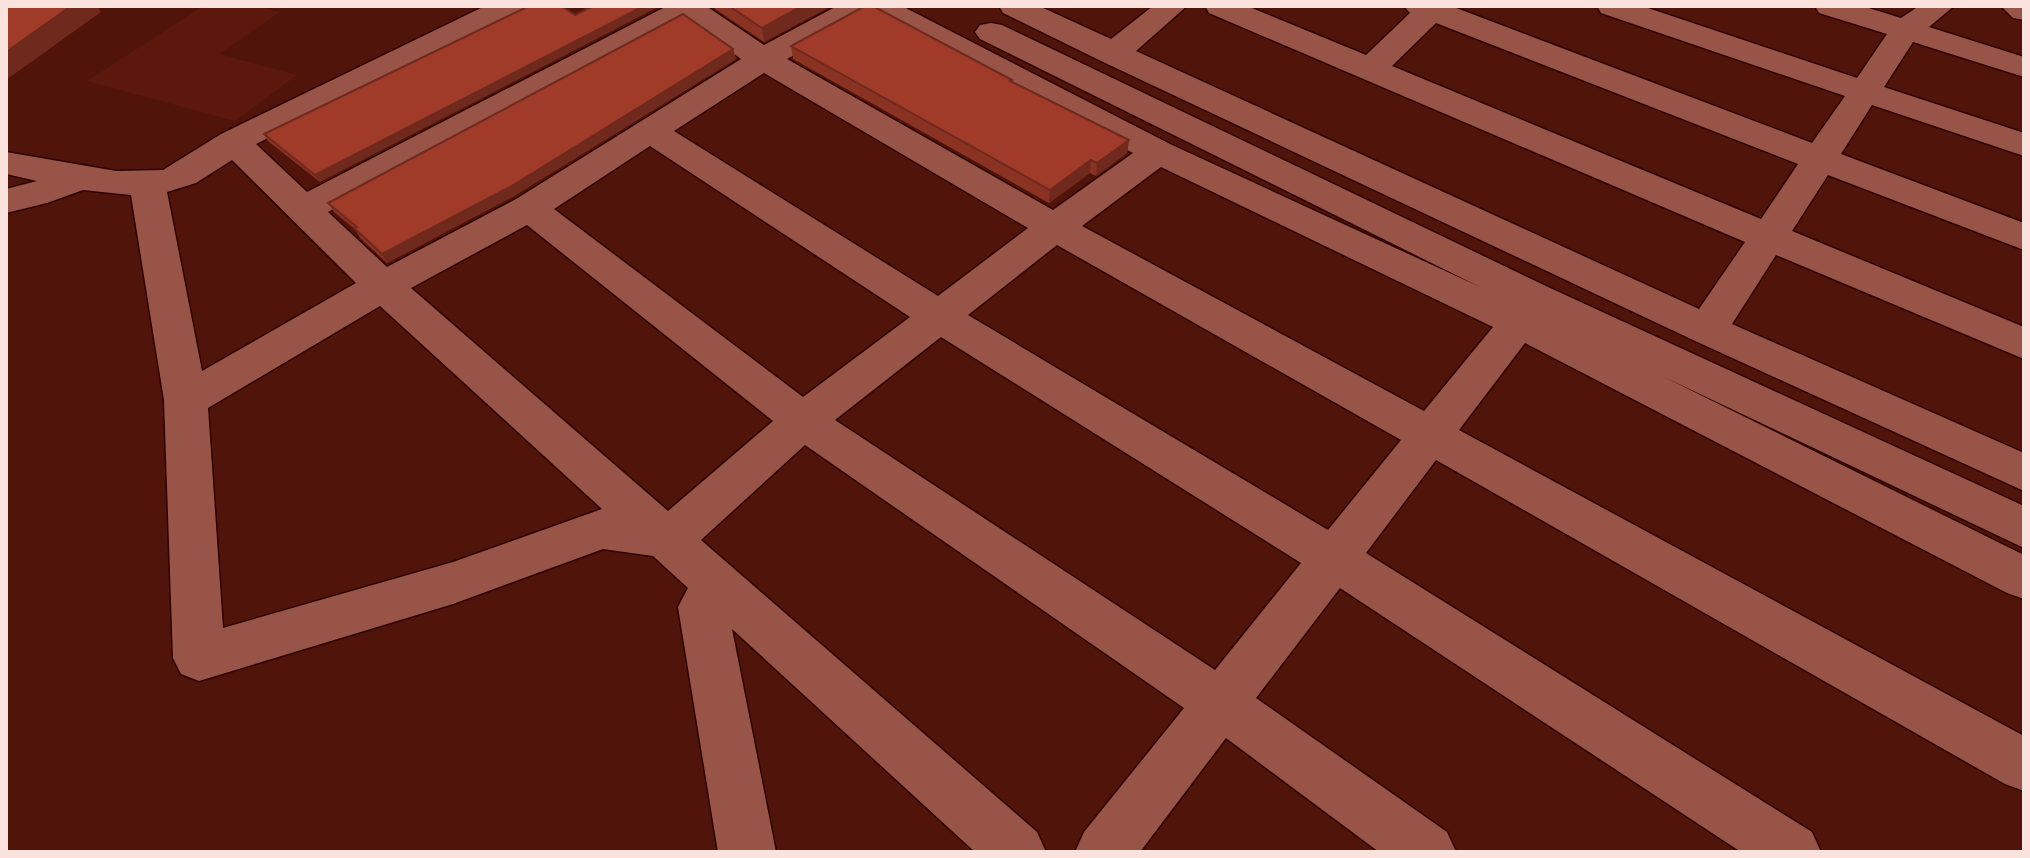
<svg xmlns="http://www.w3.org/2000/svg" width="2030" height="858" viewBox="0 0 2030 858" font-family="'Titillium Web',sans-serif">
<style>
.built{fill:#5d180d}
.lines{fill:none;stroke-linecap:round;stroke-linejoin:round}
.minor-casing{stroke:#2e0200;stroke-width:3}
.minor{fill:#975447;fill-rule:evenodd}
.wall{fill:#8a3323}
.shaded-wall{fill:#70291d}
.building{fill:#a03b29;stroke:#70291d;stroke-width:2}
</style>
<rect width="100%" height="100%" fill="#51140a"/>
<!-- built -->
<polygon class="built" points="203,6 256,6 280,12 219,54 297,75 235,121 87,81"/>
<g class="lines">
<!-- minor casing -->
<g class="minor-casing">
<g id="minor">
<path d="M485,6H524L520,13L256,144L307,192L667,6H706L764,45L837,6H902L1170,144L1480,287L980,39L975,32L980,25L991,23L1002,25L1548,287L2024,506V548L1662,376L2024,555V599L2007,593L1525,343L1459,430L2024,736V791L2005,784L1436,460L1366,553L1812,832L1821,852H1741L1340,588L1256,698L1447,832L1456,852H1379L1226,738L1140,852H1075L1084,832L1184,708L805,445L701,540L1037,832L1046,852H975L732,629L776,852H718L678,607L688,588L653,556L603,549L453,604L199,681L181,674L173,658L164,400L131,195L83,190L47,203L6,213V189L37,181L6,174V152L116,171L163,170L221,134ZM870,13L1133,153L1053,210L787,59ZM686,20L741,59L516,199L387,267L328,212ZM764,73L1028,228L938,296L674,131ZM650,146L910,317L803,397L554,209ZM232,160L356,283L202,371L167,192L196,183ZM1161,167L1493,327L1424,411L1082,226ZM527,225L773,421L668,511L411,288ZM1057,245L1401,440L1328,530L968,315ZM380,306L602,509L453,562L223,628L208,408ZM941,337L1301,563L1215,670L835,420Z"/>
<path d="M999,6H1039L1111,39L1153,6H1187L1136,51L1699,309L1745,242L1209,13L1205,6H1247L1366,55L1410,13L1404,6H1451L1812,143L1845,96L1601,13L1597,6H1642L1857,78L1887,34L1819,13L1815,6H1862L1901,18L1919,6H1954L1929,27L2024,57V77L1913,42L1884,87L2024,133V156L1872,105L1841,154L2024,223V250L1828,175L1792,231L2024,327V359L1776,255L1732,324L2024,453V491L1693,340L1101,61L1003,13ZM1436,23L1798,164L1761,219L1392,66Z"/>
<polygon points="2001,6 2024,6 2024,20 2013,18"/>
</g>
</g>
<!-- minor -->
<use href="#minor" class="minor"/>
</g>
<!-- wall -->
<g class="wall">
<polygon points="529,6 320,182 268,141 264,134"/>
<polygon points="715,6 831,6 764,42 715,9"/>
<polygon points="791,46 1012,82 1129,140 1127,153 1096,176 1090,173 1049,203 793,59"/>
<polygon points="733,49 736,59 514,196 387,263 360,238 356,230 334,212 328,203"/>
</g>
<!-- shaded-wall -->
<g class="shaded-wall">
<polygon points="71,6 97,6 101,12 6,80 6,52"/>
<polygon points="644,6 660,6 320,182 315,175"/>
<polygon points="802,6 831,6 764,42 762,28"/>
<polygon points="733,49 736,59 514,196 387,263 382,254"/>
<polygon points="1129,140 1127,153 1096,176 1097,163"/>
<polygon points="1091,160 1090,173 1049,203 1050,190"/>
</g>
<!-- building -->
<g class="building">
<polygon points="6,6 71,6 6,52"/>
<polygon points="529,6 561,6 575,15 593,6 644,6 315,175 264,134"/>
<polygon points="729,6 802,6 762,28"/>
<polygon points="865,6 873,6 1012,80 1010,81 1129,140 1097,163 1091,160 1050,190 791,46"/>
<polygon points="683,14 733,49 510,187 382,254 354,228 357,227 328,203"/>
</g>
<!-- border -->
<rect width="2030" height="858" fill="none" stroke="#fae2dd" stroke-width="16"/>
</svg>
